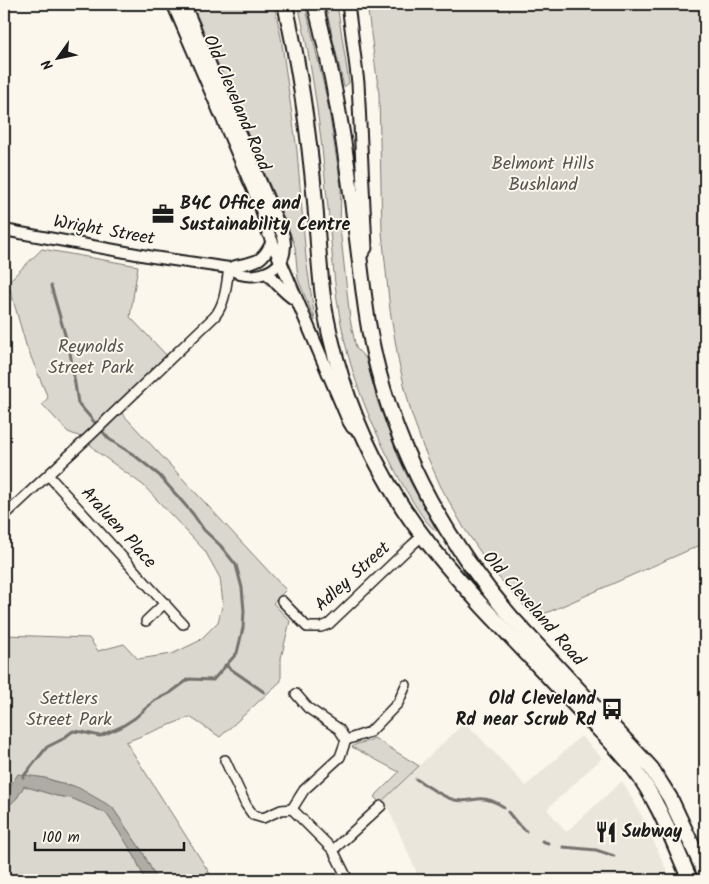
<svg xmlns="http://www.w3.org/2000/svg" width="709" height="884" viewBox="0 0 709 884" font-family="Kalam,sans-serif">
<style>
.built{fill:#eae6dc}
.green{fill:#dad7ce;stroke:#7b7a75}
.water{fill:#afaca5;stroke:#74726e}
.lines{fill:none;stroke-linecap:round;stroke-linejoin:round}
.stream{stroke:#74726e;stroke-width:3}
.minor-casing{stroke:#1c1c1c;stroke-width:12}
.tertiary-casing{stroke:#1c1c1c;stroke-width:14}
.secondary-casing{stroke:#1c1c1c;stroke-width:15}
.trunk-casing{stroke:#1c1c1c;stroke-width:18}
.minor{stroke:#fbf7ec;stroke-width:9}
.tertiary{stroke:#fbf7ec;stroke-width:10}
.secondary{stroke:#fbf7ec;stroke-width:11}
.trunk{stroke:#fbf7ec;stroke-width:14}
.labels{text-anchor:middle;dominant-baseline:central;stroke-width:4;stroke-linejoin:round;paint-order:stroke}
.street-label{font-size:18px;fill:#1c1c1c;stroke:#fbf7ec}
.park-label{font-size:18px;fill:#555451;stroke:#fbf7ec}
.poi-label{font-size:18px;font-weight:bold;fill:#1c1c1c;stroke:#fbf7ec;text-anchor:start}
</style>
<rect width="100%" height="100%" fill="#fbf7ec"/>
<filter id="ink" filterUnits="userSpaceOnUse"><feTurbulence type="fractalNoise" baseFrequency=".02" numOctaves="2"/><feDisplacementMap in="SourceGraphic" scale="10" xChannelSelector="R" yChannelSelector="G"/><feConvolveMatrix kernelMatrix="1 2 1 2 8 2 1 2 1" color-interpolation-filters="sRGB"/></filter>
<g filter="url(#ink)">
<!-- built -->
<polygon class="built" points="465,722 526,786 581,736 602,758 547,809 566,832 622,781 644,820 671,880 420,880 384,799"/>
<!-- green -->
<g class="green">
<polygon points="192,4 274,4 281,37 297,151 306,258 315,321 298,279 295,247 290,232"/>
<path d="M298,4H305L327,99L341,186L340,228L350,319L356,348L366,359L378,403L398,456L410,482L437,531C427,527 410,497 404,487C377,438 354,387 343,333C333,288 332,243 327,198C321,133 313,68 298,4Z"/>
<polygon points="325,4 337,4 349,83 344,87"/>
<polygon points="367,4 705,4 705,543 535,618 494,572 464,528 441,487 423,447 411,412 399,364 390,310 382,232 379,94"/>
<path d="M42,249L138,266L130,317L170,359L118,409L286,590L273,603L290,621L281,658V681L220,737L190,717L126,742L214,880H157L142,851L112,807L71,785C59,784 48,777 36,777C27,778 17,784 9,787L4,798V635L89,638L98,651L124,644L138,659L172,654L199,641L218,622L223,603L220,578L205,551L143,485L96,451L86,439L68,432L42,404L48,398L26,345L8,282Z"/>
<path d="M374,738L419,766L380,803L374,797L399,772L352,747C358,742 367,743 374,738Z"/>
<polygon points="24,786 57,796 71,798 106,813 124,839 135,857 145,880 4,880 4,811 17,798"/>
</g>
<!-- water -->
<path class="water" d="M18,774L45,778L66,785H71L79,788L112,807L142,851L157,880H145L135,857L124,839L106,813L71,798L57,796L24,786L17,798L4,811C4,793 9,788 18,774Z"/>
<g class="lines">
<!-- stream -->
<g class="stream">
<polyline points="225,665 264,692"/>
<polyline points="23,777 47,747 61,740 73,731 82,732 100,736 121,727 135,718 154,701 170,693 189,679 213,680 237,653 243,628 244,611 242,588 236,565 220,545 204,530 193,514 159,475 134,455 109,439 78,403 70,352 51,286"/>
<path d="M416,779C428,786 441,797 455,800C463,802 470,800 478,799C487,798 496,802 504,807"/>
<polyline points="508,812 517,823 526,831"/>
<polyline points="542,841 548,843"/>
<polyline points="563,847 596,850 614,856"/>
</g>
<!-- minor casing -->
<g class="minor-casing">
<g id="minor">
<polyline points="48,475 183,624"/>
<path d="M4,516L93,433L215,316C226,302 226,285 229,268"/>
<polyline points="282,601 307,627 321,627 329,624 412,545 422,536"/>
<polyline points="146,621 165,603"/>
<polyline points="296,694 308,708 339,729 346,740 340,757 304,790 292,809 333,850 348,880"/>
<polyline points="346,740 370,732 398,703 406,685"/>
<polyline points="225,760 246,805 253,815 263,818 281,810 292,809"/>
<polyline points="333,850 381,806"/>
</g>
</g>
<!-- tertiary casing -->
<g class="tertiary-casing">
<g id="tertiary">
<path d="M4,230L153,257L229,268C233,270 236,272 240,274C254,278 272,274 281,261"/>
<path d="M229,268C252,260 261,267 272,241"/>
</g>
</g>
<!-- secondary casing -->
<g class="secondary-casing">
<g id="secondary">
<polyline points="173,4 261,208 268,232 349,422 352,427 362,434"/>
<path d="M184,4L283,235C286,245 285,252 281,261"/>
<polyline points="348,4 358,83 366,248 359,258"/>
<path d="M267,273C276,282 284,293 296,300"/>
</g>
</g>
<!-- trunk casing -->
<g class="trunk-casing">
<g id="trunk">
<path d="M285,4C300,69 309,135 315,202C318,238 319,275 325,311C336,369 355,425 384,476C410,525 446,566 483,607C514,640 545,673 576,706C595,726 617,746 634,769C659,802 673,842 690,880"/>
<path d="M315,4C334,76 346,150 355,224C362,273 365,321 378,370C402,462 450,546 512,618L651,768L670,798L705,873"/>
</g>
</g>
<!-- minor -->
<use href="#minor" class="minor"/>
<!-- tertiary -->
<use href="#tertiary" class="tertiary"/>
<!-- secondary -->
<use href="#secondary" class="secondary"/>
<!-- trunk -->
<use href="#trunk" class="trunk"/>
</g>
</g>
<!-- icons -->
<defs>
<g id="office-bare" transform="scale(1.725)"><path d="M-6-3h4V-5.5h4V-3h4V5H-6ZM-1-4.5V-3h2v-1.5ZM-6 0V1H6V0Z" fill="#1c1c1c" stroke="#fbf7ec" stroke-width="2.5" paint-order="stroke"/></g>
<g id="bus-bare" transform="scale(1.725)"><path d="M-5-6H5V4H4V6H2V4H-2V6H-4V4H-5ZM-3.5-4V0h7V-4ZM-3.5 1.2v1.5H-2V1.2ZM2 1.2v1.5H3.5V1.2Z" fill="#1c1c1c" stroke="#fbf7ec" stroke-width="2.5" paint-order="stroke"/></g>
<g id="restaurant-bare" transform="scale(1.725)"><path d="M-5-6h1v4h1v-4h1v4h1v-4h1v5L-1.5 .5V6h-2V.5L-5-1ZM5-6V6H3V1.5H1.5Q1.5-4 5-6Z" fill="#1c1c1c" stroke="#fbf7ec" stroke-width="2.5" paint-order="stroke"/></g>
</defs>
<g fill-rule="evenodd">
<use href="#office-bare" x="163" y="214"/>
<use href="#bus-bare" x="612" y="709"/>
<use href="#restaurant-bare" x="606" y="832"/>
</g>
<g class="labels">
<!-- street labels -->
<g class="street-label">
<text transform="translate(236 103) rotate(67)">Old Cleveland Road</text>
<text transform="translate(104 231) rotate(10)">Wright Street</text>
<text transform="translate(118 528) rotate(48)">Araluen Place</text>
<text transform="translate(353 577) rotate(-42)">Adley Street</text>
<text transform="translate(533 609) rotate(49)">Old Cleveland Road</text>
</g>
<!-- park labels -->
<g class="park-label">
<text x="543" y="164">Belmont Hills<tspan x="543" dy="21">Bushland</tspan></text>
<text x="91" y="347">Reynolds<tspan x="91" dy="21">Street Park</tspan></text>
<text x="69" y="699">Settlers<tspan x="69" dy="21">Street Park</tspan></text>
</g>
<!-- poi labels -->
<g class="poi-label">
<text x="180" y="204">B4C Office and<tspan x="180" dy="21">Sustainability Centre</tspan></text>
<text x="596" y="699" text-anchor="end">Old Cleveland<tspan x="596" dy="21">Rd near Scrub Rd</tspan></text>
<text x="622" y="832">Subway</text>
</g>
</g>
<!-- margin -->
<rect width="709" height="884" fill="none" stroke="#fbf7ec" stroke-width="20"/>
<rect x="10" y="10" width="689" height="864" fill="none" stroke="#1c1c1c" stroke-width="2" filter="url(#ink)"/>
<!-- north arrow -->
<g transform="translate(58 58) rotate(237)" stroke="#fbf7ec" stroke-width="4" paint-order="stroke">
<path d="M0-4L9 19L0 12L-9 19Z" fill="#1c1c1c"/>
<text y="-8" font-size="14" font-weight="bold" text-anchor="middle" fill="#1c1c1c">N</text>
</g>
<!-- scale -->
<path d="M35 842v8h149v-8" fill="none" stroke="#1c1c1c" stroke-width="2.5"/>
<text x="42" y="842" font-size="15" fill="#1c1c1c" stroke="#fbf7ec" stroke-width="4" paint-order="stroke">100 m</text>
</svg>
